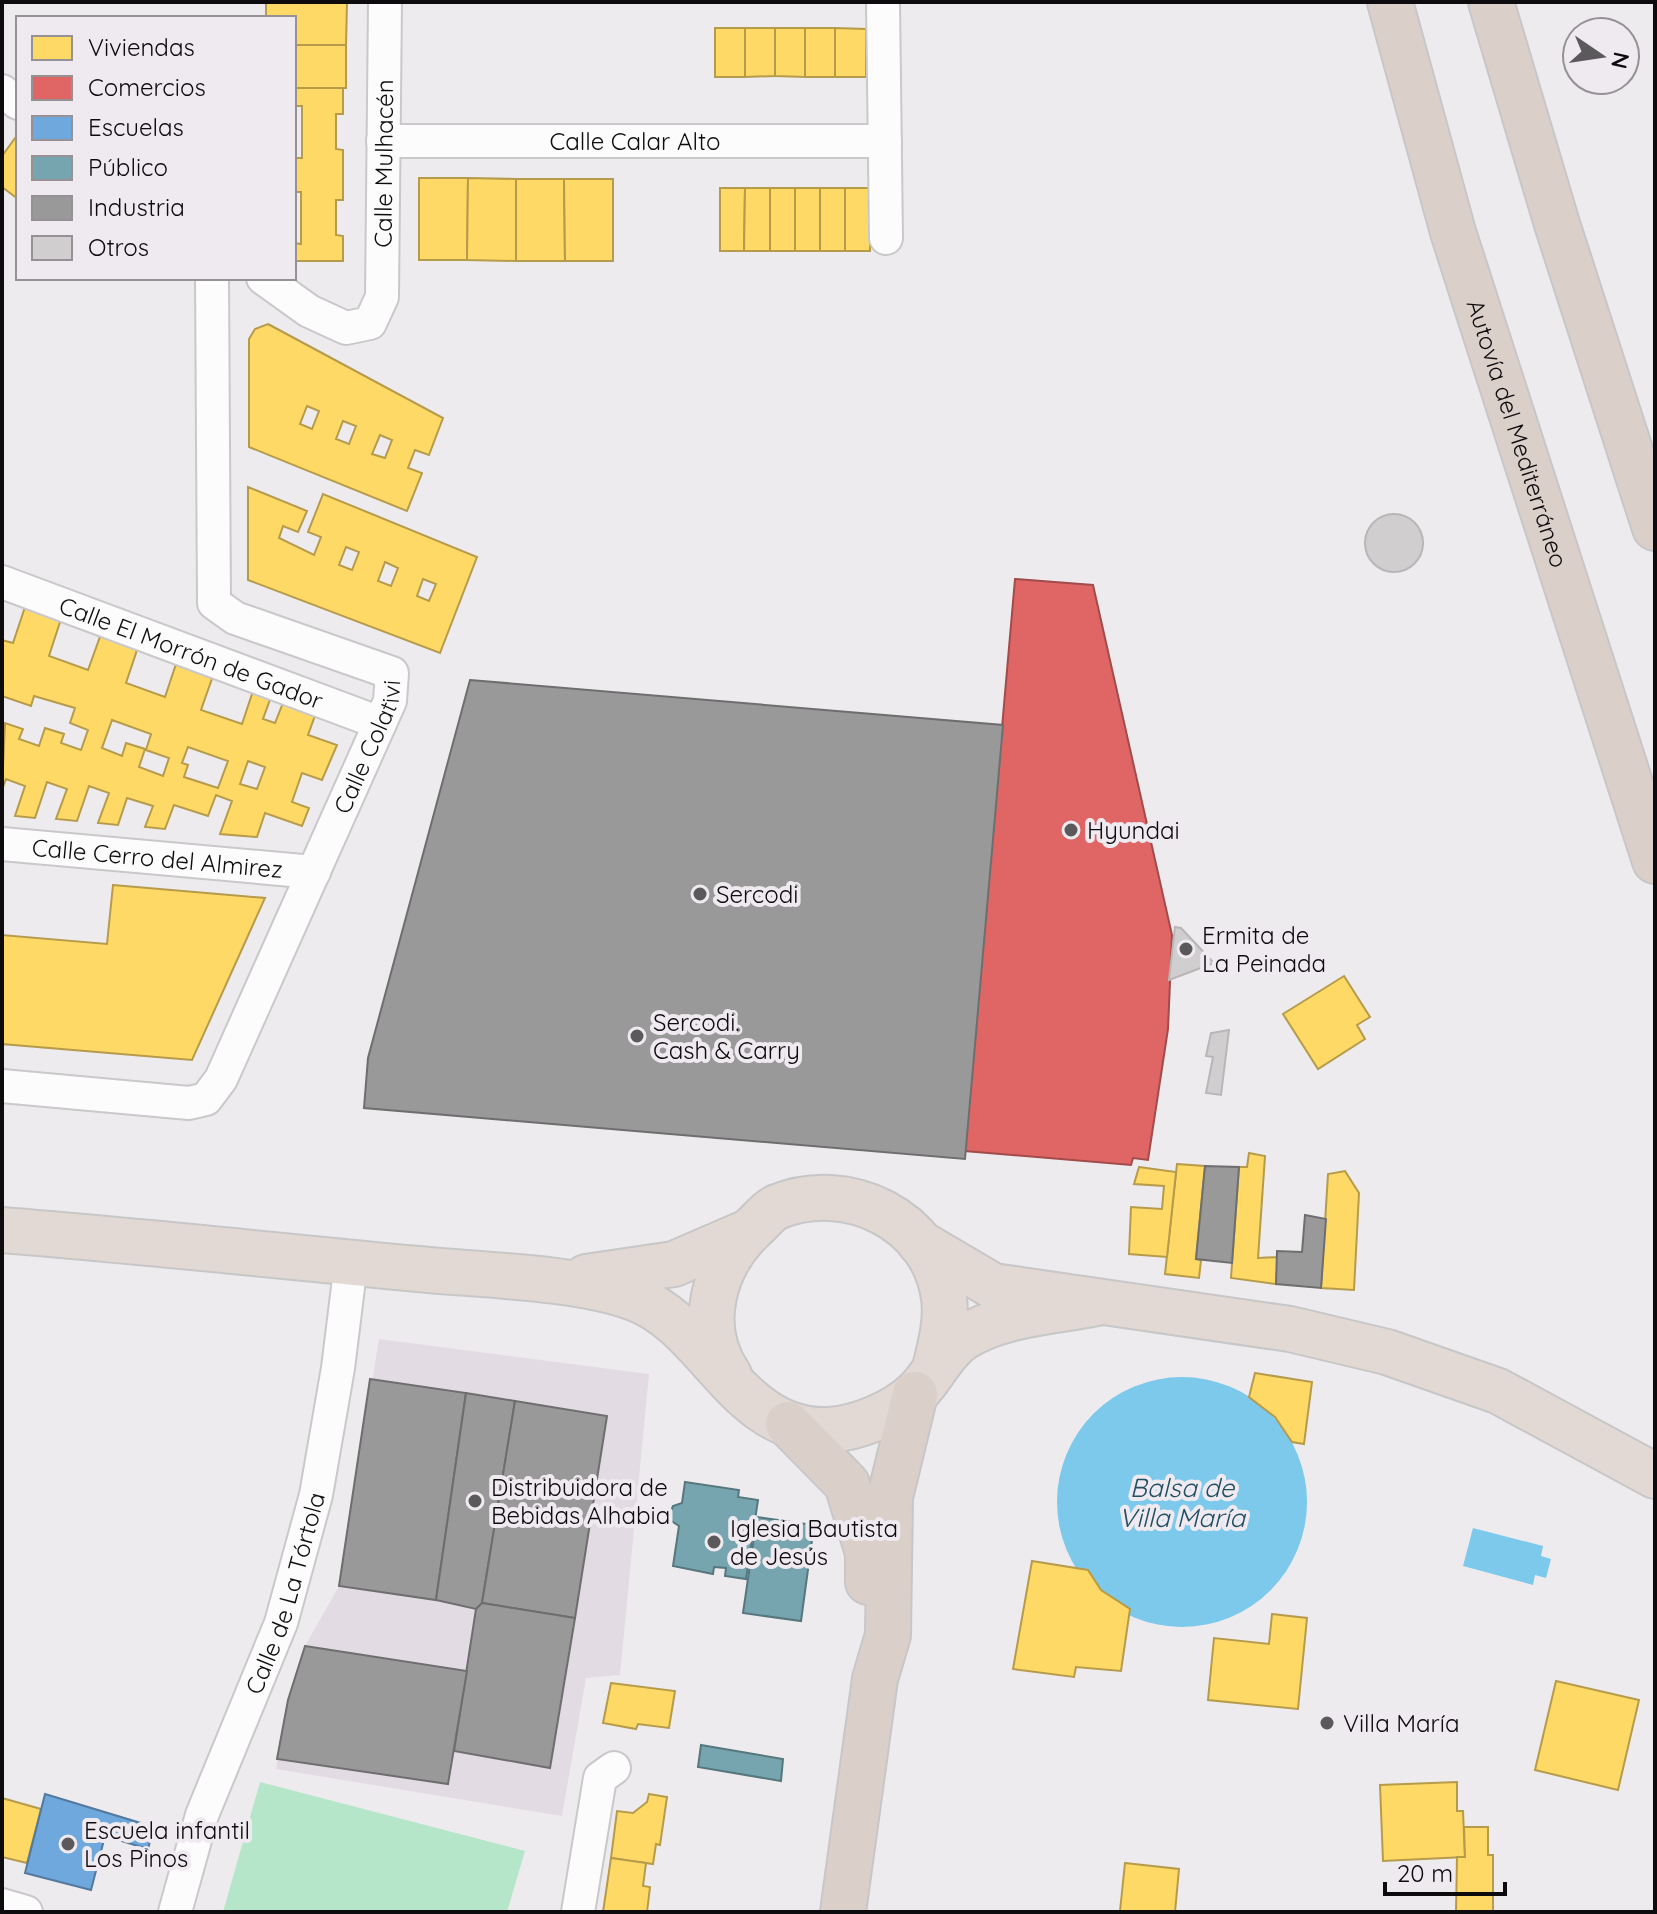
<svg xmlns="http://www.w3.org/2000/svg" width="1657" height="1914" viewBox="0 0 1657 1914" font-family="Quicksand,sans-serif">
<style>
.built{fill:#e3dbe3}
.green{fill:#b6e6c9}
.water{fill:#7dc9ec}
.homes{fill:#ffd966;stroke:#b69b4b;stroke-width:2;fill-rule:evenodd}
.shops{fill:#e06666;stroke:#a14b4b;stroke-width:2}
.schools{fill:#6fa8dc;stroke:#52799e;stroke-width:2}
.public{fill:#76a5af;stroke:#56777e;stroke-width:2}
.industry{fill:#999;stroke:#6f6e6f;stroke-width:2}
.building{fill:#d1cecf;stroke:#b9b6b7;stroke-width:2}
.lines{fill:none;stroke-linecap:round;stroke-linejoin:round}
.minor-casing{stroke:#cac8ca;stroke-width:36}
.trunk-casing{stroke:#c8c7c8;stroke-width:48}
.motorway-casing{stroke:#c8c7c8;stroke-width:48}
.minor{stroke:#fcfcfc;stroke-width:32}
.trunk{stroke:#e2d8d4;stroke-width:44}
.motorway{stroke:#dbcfc9;stroke-width:44}
.poi-dot{fill:#5c595c;stroke:#efeaef;stroke-width:3}
.labels{text-anchor:middle;dominant-baseline:central;stroke-width:8;stroke-linejoin:round;paint-order:stroke}
.street-label{font-size:24px;fill:#0d0b0d;stroke:#efeaef}
.poi-label{font-size:24px;fill:#0d0b0d;stroke:#efeaef;text-anchor:start}
.water-label{font-size:26px;font-style:italic;fill:#224f64;stroke:#efeaef}
</style>
<rect width="100%" height="100%" fill="#eeebee"/>
<!-- built -->
<polygon class="built" points="379,1339 649,1374 620,1675 586,1678 562,1816 276,1769 288,1700 305,1646 339,1586"/>
<!-- green -->
<polygon class="green" points="260,1782 525,1851 507,1912 223,1912"/>
<!-- water -->
<g class="water">
<circle cx="1182" cy="1502" r="125"/>
<polygon points="1473,1528 1543,1546 1541,1556 1551,1559 1546,1578 1535,1575 1533,1585 1463,1566"/>
</g>
<!-- homes -->
<g class="homes">
<polygon points="266,2 347,2 346,45 294,45 294,18 266,18"/>
<rect x="715" y="28" width="30" height="49"/>
<polygon points="745,28 775,28 775,76 745,77"/>
<polygon points="775,28 805,28 805,77 775,76"/>
<rect x="805" y="28" width="30" height="49"/>
<polygon points="835,28 866,29 866,77 835,77"/>
<rect x="294" y="45" width="52" height="43"/>
<polygon points="294,88 343,88 343,114 336,114 336,149 343,150 343,200 336,200 336,235 343,236 343,261 294,261 294,243 301,244 301,192 294,192 294,158 302,158 302,106 294,106"/>
<polygon points="18,134 18,199 2,187 2,156"/>
<polygon points="419,178 468,178 467,260 419,260"/>
<polygon points="468,178 516,179 516,261 467,260"/>
<polygon points="516,179 564,179 565,261 516,261"/>
<polygon points="564,179 613,179 613,261 565,261"/>
<polygon points="720,188 745,188 744,251 720,251"/>
<polygon points="745,188 770,188 770,251 744,251"/>
<rect x="770" y="188" width="25" height="63"/>
<rect x="795" y="188" width="25" height="63"/>
<rect x="820" y="188" width="25" height="63"/>
<rect x="845" y="188" width="25" height="63"/>
<path d="M268,324L443,418L429,455L415,450L408,468L422,473L407,511L249,447V339L255,329ZM307,406L319,411L312,429L300,424ZM343,421L356,426L349,444L336,439ZM380,435L392,440L385,458L372,454Z"/>
<path d="M248,487L307,511L298,532L283,526L279,538L314,555L321,537L308,532L323,494L477,557L440,653L248,580ZM346,547L359,552L352,570L339,565ZM385,562L398,568L391,586L378,581ZM423,579L436,584L429,601L417,596Z"/>
<path d="M25,607L61,619L49,656L88,670L101,634L138,647L126,683L165,697L177,661L214,673L201,710L242,724L254,688L272,694L263,719L275,723L285,698L317,710L308,735L337,745L322,780L302,773L292,802L309,808L302,826L265,813L257,837L220,834L232,801L216,795L208,816L174,805L165,829L145,827L153,806L127,798L118,825L98,823L109,793L89,786L77,821L56,819L67,789L47,782L35,818L15,816L25,786L6,779L2,790L5,723L23,729L19,739L39,746L45,728L64,734L61,743L81,750L88,730L70,723L75,708L34,696L31,706L2,696V640L13,643ZM112,720L151,734L146,750L169,758L163,776L139,767L145,749L126,743L122,756L102,748ZM188,747L228,761L218,788L184,777L188,765L182,763ZM248,761L265,767L257,789L240,784Z"/>
<polygon points="113,885 265,898 192,1060 2,1044 2,935 107,944"/>
<polygon points="1344,976 1370,1017 1357,1025 1365,1039 1318,1069 1283,1014"/>
<polygon points="1249,1153 1265,1156 1258,1258 1278,1257 1276,1284 1231,1278 1239,1167 1247,1167"/>
<polygon points="1177,1164 1205,1166 1196,1259 1201,1260 1199,1278 1165,1274"/>
<polygon points="1139,1167 1176,1172 1167,1257 1129,1254 1131,1207 1162,1209 1164,1186 1134,1184"/>
<polygon points="1345,1171 1359,1193 1354,1290 1321,1288 1328,1174"/>
<polygon points="1255,1373 1312,1382 1304,1444 1292,1442 1275,1417 1249,1397"/>
<polygon points="1032,1561 1088,1570 1101,1590 1130,1609 1121,1671 1076,1667 1074,1677 1013,1669"/>
<polygon points="1272,1614 1307,1618 1298,1709 1208,1700 1214,1638 1269,1644"/>
<polygon points="1556,1681 1639,1700 1618,1790 1535,1770"/>
<polygon points="611,1683 675,1691 669,1728 638,1724 636,1729 603,1723"/>
<polygon points="1457,1782 1457,1811 1463,1811 1465,1857 1383,1861 1380,1785"/>
<polygon points="649,1794 667,1797 660,1845 656,1844 653,1864 611,1858 617,1811 633,1813 647,1802"/>
<polygon points="2,1798 41,1809 27,1863 2,1857"/>
<polygon points="1464,1827 1488,1827 1488,1855 1493,1855 1493,1912 1456,1912 1457,1857 1465,1857"/>
<polygon points="611,1858 646,1863 643,1886 650,1887 647,1912 603,1912"/>
<polygon points="1125,1863 1179,1869 1175,1912 1120,1911"/>
</g>
<!-- shops -->
<polygon class="shops" points="1015,579 1093,585 1172,935 1168,1029 1148,1160 1133,1158 1131,1165 965,1151"/>
<!-- schools -->
<polygon class="schools" points="45,1794 154,1827 148,1849 105,1836 91,1890 25,1873"/>
<!-- public -->
<g class="public">
<polygon points="685,1482 739,1490 738,1497 758,1500 746,1579 725,1576 726,1568 714,1567 713,1574 673,1566 679,1526 670,1520 670,1513 673,1506 682,1503"/>
<polygon points="757,1517 814,1525 801,1621 743,1613"/>
<polygon points="701,1745 783,1759 781,1781 698,1767"/>
</g>
<!-- industry -->
<g class="industry">
<polygon points="470,680 1003,725 965,1159 364,1108 368,1058"/>
<polygon points="1205,1166 1239,1167 1232,1263 1196,1259"/>
<polygon points="1305,1215 1326,1219 1321,1288 1276,1284 1277,1251 1302,1252"/>
<polygon points="370,1379 466,1393 436,1600 339,1586"/>
<polygon points="466,1393 515,1401 482,1603 476,1609 436,1600"/>
<polygon points="515,1401 607,1416 575,1618 482,1603"/>
<polygon points="482,1603 575,1618 550,1768 454,1751 476,1609"/>
<polygon points="305,1646 467,1671 448,1784 277,1759 288,1700"/>
</g>
<!-- building -->
<g class="building">
<circle cx="1394" cy="543" r="29"/>
<polygon points="1175,927 1181,928 1214,963 1169,980"/>
<polygon points="1229,1030 1221,1095 1206,1093 1213,1057 1206,1056 1211,1033"/>
</g>
<g class="lines">
<!-- minor casing -->
<g class="minor-casing">
<g id="minor">
<polyline points="883,2 886,238"/>
<polyline points="2,91 18,103"/>
<path id="s1" d="M383,141H885"/>
<path id="s2" d="M263,278L309,311L346,328L370,323L382,297L385,2"/>
<path id="s3" d="M2,582L380,723"/>
<path id="s4" d="M2,844L314,872"/>
<path id="s5" d="M2,1086L189,1103L206,1099L221,1079L390,701L392,673L235,618L214,603L212,278"/>
<polyline points="2,1905 26,1912"/>
<path id="s6" d="M175,1912L202,1815L281,1623L316,1495L338,1368L351,1263"/>
<polyline points="578,1912 600,1778 614,1768"/>
</g>
</g>
<!-- trunk casing -->
<g class="trunk-casing">
<g id="trunk">
<path d="M2,1230C141,1241 279,1256 418,1269C479,1275 578,1277 634,1298C709,1325 737,1434 828,1430C856,1429 895,1413 916,1393C933,1377 942,1352 963,1338C1000,1314 1054,1312 1097,1303"/>
<polyline points="920,1243 993,1286 1290,1329 1387,1352 1498,1391 1655,1476"/>
<polyline points="586,1277 674,1264 748,1232"/>
<path d="M729,1375C696,1327 713,1265 754,1227C761,1221 768,1211 777,1207C847,1178 934,1220 944,1298C947,1320 941,1344 936,1364"/>
</g>
</g>
<!-- motorway casing -->
<g class="motorway-casing">
<g id="motorway">
<path id="s7" d="M1390,2L1453,232L1655,861"/>
<polyline points="1491,2 1557,224 1655,528"/>
<polyline points="788,1424 847,1484 868,1553 868,1582"/>
<polyline points="843,1912 875,1679 888,1635 890,1497 915,1394"/>
</g>
</g>
<!-- minor -->
<use href="#minor" class="minor"/>
<!-- trunk -->
<use href="#trunk" class="trunk"/>
<!-- motorway -->
<use href="#motorway" class="motorway"/>
</g>
<!-- markers -->
<g class="poi-dot">
<circle cx="1071" cy="830" r="8"/>
<circle cx="700" cy="894" r="8"/>
<circle cx="1186" cy="949" r="8"/>
<circle cx="637" cy="1036" r="8"/>
<circle cx="475" cy="1501" r="8"/>
<circle cx="714" cy="1542" r="8"/>
<circle cx="1327" cy="1723" r="8"/>
<circle cx="68" cy="1844" r="8"/>
</g>
<g class="labels">
<!-- street labels -->
<g class="street-label">
<text stroke="none"><textPath href="#s1" startOffset="252">Calle Calar Alto</textPath></text>
<text stroke="none"><textPath href="#s2" startOffset="284">Calle Mulhacén</textPath></text>
<text stroke="none"><textPath href="#s7" startOffset="450">Autovía del Mediterráneo</textPath></text>
<text stroke="none"><textPath href="#s3" startOffset="202">Calle El Morrón de Gador</textPath></text>
<text stroke="none"><textPath href="#s5" startOffset="594">Calle Colativi</textPath></text>
<text stroke="none"><textPath href="#s4" startOffset="156">Calle Cerro del Almirez</textPath></text>
<text stroke="none"><textPath href="#s6" startOffset="338">Calle de La Tórtola</textPath></text>
</g>
<!-- poi labels -->
<g class="poi-label">
<text x="1087" y="830">Hyundai</text>
<text x="716" y="894">Sercodi</text>
<text x="1202" y="935">Ermita de<tspan x="1202" dy="28">La Peinada</tspan></text>
<text x="653" y="1022">Sercodi.<tspan x="653" dy="28">Cash &amp; Carry</tspan></text>
<text x="491" y="1487">Distribuidora de<tspan x="491" dy="28">Bebidas Alhabia</tspan></text>
<text x="730" y="1528">Iglesia Bautista<tspan x="730" dy="28">de Jesús</tspan></text>
<text x="1343" y="1723">Villa María</text>
<text x="84" y="1830">Escuela infantil<tspan x="84" dy="28">Los Pinos</tspan></text>
</g>
<!-- water labels -->
<g class="water-label">
<text x="1182" y="1487">Balsa de<tspan x="1182" dy="30">Villa María</tspan></text>
</g>
</g>
<!-- border -->
<rect width="1657" height="1914" fill="none" stroke="#0d0b0d" stroke-width="8"/>
<!-- legend -->
<rect x="16" y="16" width="280" height="264" fill="#efeaef" stroke="#959195" stroke-width="2"/>
<rect x="32" y="36" width="40" height="24" fill="#ffd966" stroke="#959195" stroke-width="2"/>
<text x="88" y="56" font-size="24" fill="#0d0b0d">Viviendas</text>
<rect x="32" y="76" width="40" height="24" fill="#e06666" stroke="#959195" stroke-width="2"/>
<text x="88" y="96" font-size="24" fill="#0d0b0d">Comercios</text>
<rect x="32" y="116" width="40" height="24" fill="#6fa8dc" stroke="#959195" stroke-width="2"/>
<text x="88" y="136" font-size="24" fill="#0d0b0d">Escuelas</text>
<rect x="32" y="156" width="40" height="24" fill="#76a5af" stroke="#959195" stroke-width="2"/>
<text x="88" y="176" font-size="24" fill="#0d0b0d">Público</text>
<rect x="32" y="196" width="40" height="24" fill="#999999" stroke="#959195" stroke-width="2"/>
<text x="88" y="216" font-size="24" fill="#0d0b0d">Industria</text>
<rect x="32" y="236" width="40" height="24" fill="#d1cecf" stroke="#959195" stroke-width="2"/>
<text x="88" y="256" font-size="24" fill="#0d0b0d">Otros</text>
<!-- north arrow -->
<g transform="translate(1601 56) rotate(103)"><circle r="38" fill="#efeaef" stroke="#959195" stroke-width="2"/>
<path d="M0-6L14 30L0 20L-14 30Z" fill="#5c595c"/>
<text y="-12" font-size="22" font-weight="bold" text-anchor="middle" fill="#0d0b0d">N</text>
</g>
<!-- scale -->
<path d="M1385 1882v12h120v-12" fill="none" stroke="#0d0b0d" stroke-width="4"/>
<text x="1397" y="1882" font-size="24" fill="#0d0b0d" stroke="#efeaef" stroke-width="6" paint-order="stroke">20 m</text>
</svg>
